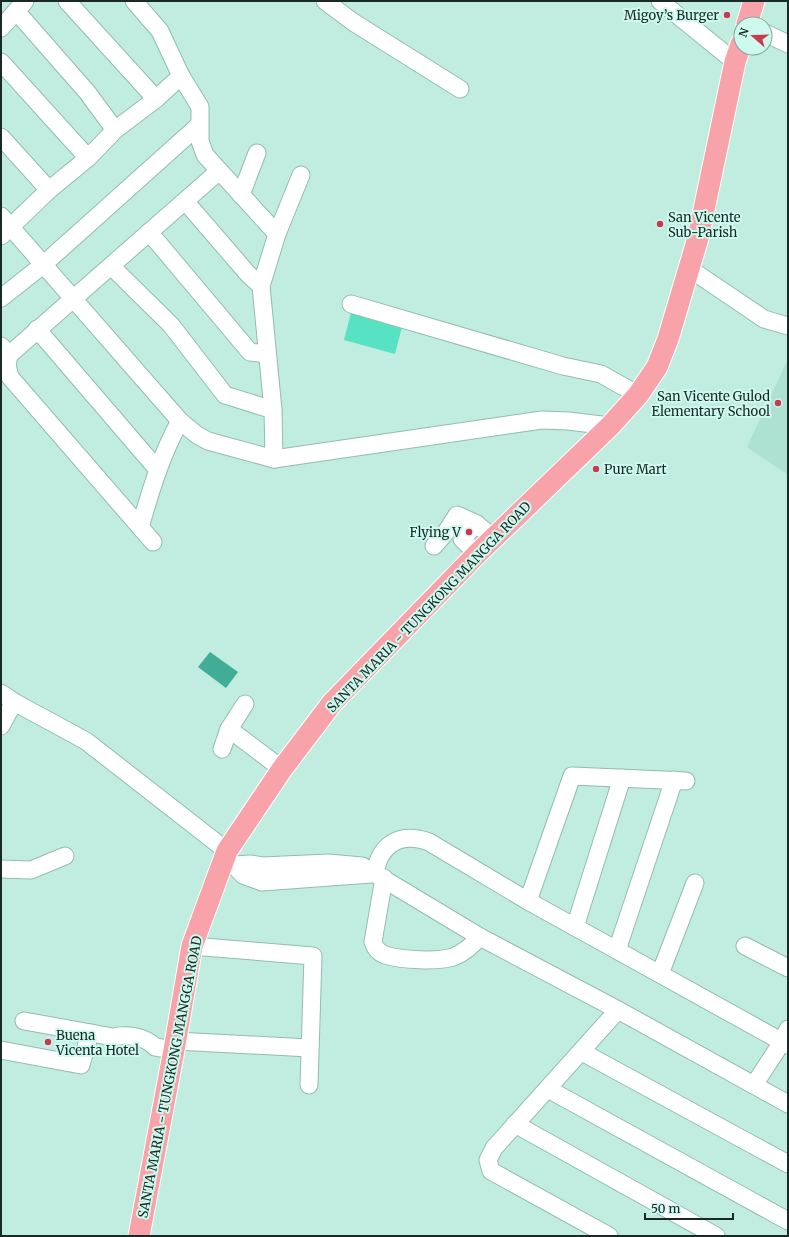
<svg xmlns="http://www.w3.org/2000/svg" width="789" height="1237" viewBox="0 0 789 1237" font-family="Merriweather,serif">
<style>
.built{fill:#ade1d2}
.green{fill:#58e2c4}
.water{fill:#42ad96}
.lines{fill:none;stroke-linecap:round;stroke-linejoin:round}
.minor-casing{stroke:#93bcb1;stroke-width:19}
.major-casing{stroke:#fff;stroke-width:23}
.minor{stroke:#fff;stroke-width:17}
.major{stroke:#f8a2aa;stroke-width:21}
.poi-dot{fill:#ca3a4f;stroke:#cef9ed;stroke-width:1.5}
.labels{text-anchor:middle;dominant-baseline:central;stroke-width:4;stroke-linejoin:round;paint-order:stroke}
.poi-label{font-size:13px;fill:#192925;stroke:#cef9ed;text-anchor:end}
.street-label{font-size:13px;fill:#192925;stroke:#cef9ed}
</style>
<rect width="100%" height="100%" fill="#c1ece0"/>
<!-- built -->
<polygon class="built" points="788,359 788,475 747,447"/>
<!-- green -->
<polygon class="green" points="351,313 402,327 395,354 344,340"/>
<!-- water -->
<polygon class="water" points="210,652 238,672 226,688 198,667"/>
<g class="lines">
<!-- minor casing -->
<g class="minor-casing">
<g id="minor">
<polyline points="67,1 156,99"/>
<polyline points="134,1 160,31 181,76 200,107 200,141 205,155 277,234 261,286 273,410 274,459"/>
<polyline points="325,1 353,22 460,89"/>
<polyline points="660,1 735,62"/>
<polyline points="16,11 87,92 115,130"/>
<polyline points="1,28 25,1"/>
<polyline points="765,33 788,44"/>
<polyline points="1,62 88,158"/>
<polyline points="1,137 49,190"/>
<polyline points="241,195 257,153"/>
<polyline points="185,201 248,274 261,286"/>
<polyline points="1,216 180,421 197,435 208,441 274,459 542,420 568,421 610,426"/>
<polyline points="149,232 250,352 267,354"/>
<polyline points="277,234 301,175"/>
<polyline points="1,236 49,190 88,158 115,130 156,99 181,76"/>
<polyline points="111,266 171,325 225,395 273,410"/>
<polyline points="690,269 764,319 788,326"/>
<polyline points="1,298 44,264 198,126"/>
<polyline points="351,304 563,366 601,374 638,395"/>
<polyline points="37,329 158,470"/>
<polyline points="1,346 9,355 7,365 10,377 153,542"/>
<polyline points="9,355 218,172"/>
<path d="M140,527C151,490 161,455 180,421"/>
<polyline points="434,546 446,532 457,515 477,524"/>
<polyline points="477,554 462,539 476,524 493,537"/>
<polyline points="1,693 14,702 86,741 227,851"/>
<polyline points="1,726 14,702"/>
<polyline points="229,729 282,769"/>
<polyline points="222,749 229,729 245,704"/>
<polyline points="228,862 234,865 243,875 262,882 371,874"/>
<polyline points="234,865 250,864 263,866 328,863 362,866 480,937 618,1010 788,1104"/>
<polyline points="1,869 31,870 65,856"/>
<path d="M375,873C380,843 401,832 429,842L528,901L788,1045"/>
<path d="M384,878L373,942C375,948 379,953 385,955C402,960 436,962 453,957C464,953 472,945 480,937"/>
<polyline points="528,901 572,776 686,781"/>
<polyline points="575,927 622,778"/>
<polyline points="192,946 313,956 309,1085"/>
<polyline points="745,946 788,968"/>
<polyline points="617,950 674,780"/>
<polyline points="660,974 695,883"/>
<path d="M24,1021L113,1037C127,1034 145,1036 155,1047L174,1050"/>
<polyline points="176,1041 309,1048"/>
<polyline points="1,1050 81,1065 90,1033"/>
<polyline points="582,1052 788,1164"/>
<polyline points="754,1085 782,1042 788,1029"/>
<polyline points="548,1089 788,1221"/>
<polyline points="515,1124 716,1236"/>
<polyline points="609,1236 491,1171 488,1160 494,1148 618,1010"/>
</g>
</g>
<!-- major casing -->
<g class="major-casing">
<g id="major">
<polyline points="747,24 754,1"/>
<polyline points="139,1236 174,1050 192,946 227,851 282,769 332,703 477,554 610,426 638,395 657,367 668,339 698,238 735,62 741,44"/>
</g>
</g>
<!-- minor -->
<use href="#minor" class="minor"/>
<!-- major -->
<use href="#major" class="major"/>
</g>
<!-- markers -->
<g class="poi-dot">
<circle cx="727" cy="15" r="4"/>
<circle cx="660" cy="224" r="4"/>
<circle cx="778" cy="403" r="4"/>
<circle cx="596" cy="469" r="4"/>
<circle cx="469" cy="532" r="4"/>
<circle cx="48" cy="1042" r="4"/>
</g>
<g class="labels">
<!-- poi labels -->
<g class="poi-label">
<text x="719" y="15">Migoy’s Burger</text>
<text x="668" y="217" text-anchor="start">San Vicente<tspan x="668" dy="15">Sub-Parish</tspan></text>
<text x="770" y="396">San Vicente Gulod<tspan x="770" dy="15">Elementary School</tspan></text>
<text x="604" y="469" text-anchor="start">Pure Mart</text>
<text x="461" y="532">Flying V</text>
<text x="56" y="1035" text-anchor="start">Buena<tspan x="56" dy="15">Vicenta Hotel</tspan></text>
</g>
<!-- street labels -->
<g class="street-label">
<text transform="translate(429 607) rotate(-46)">SANTA MARIA - TUNGKONG MANGGA ROAD</text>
<text transform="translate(170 1077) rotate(-79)">SANTA MARIA - TUNGKONG MANGGA ROAD</text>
</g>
</g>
<!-- border -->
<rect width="789" height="1237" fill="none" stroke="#192925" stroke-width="4"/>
<!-- north arrow -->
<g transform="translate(753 36) rotate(290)"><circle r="19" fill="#cef9ed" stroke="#86a69d"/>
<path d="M0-3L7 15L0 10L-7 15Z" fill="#ca3a4f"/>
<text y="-6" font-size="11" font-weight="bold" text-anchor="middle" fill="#192925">N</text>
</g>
<!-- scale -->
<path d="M645 1213v6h88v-6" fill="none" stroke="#192925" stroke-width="2"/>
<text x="651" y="1213" font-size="12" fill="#192925" stroke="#cef9ed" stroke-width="3" paint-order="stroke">50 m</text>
</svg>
